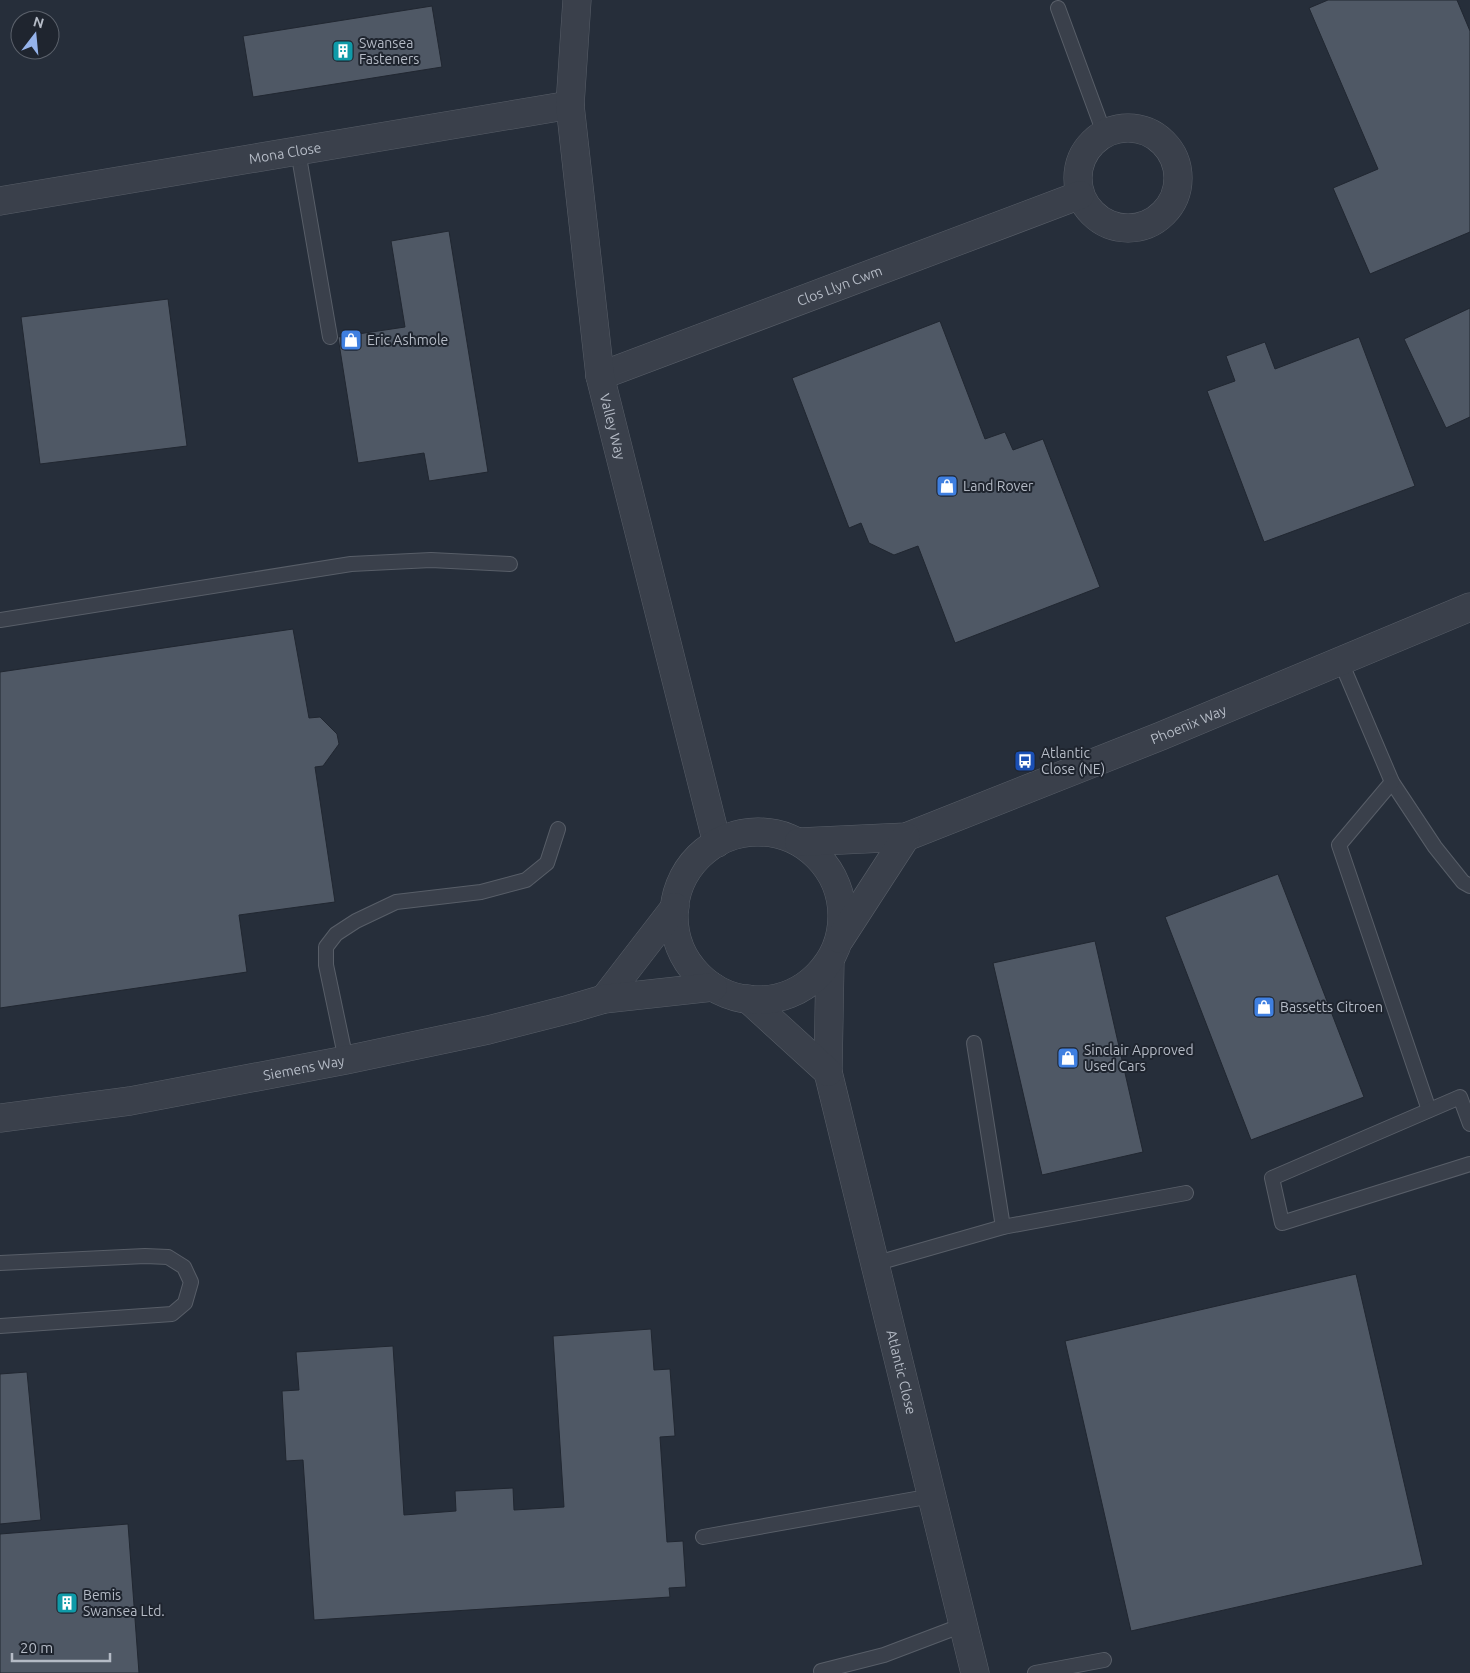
<svg xmlns="http://www.w3.org/2000/svg" width="1470" height="1673" viewBox="0 0 1470 1673" font-family="Ubuntu,sans-serif">
<style>
.building{fill:#4f5865;stroke:#212731}
.lines{fill:none;stroke-linecap:round;stroke-linejoin:round}
.service-casing{stroke:#585e68;stroke-width:16}
.minor-casing{stroke:#585e68;stroke-width:29}
.tertiary-casing{stroke:#585e68;stroke-width:29}
.service{stroke:#3a404b;stroke-width:14}
.minor{stroke:#3a404b;stroke-width:28}
.tertiary{stroke:#3a404b;stroke-width:28}
.labels{text-anchor:middle;dominant-baseline:central;stroke-width:4;stroke-linejoin:round;paint-order:stroke}
.poi-label{font-size:14px;fill:#b5bbc6;stroke:#1f252f;text-anchor:start}
.street-label{font-size:14px;fill:#b5bbc6;stroke:#1f252f}
</style>
<rect width="100%" height="100%" fill="#262e3a"/>
<!-- building -->
<g class="building">
<polygon points="1328,0 1457,0 1470,31 1470,232 1370,274 1333,188 1378,169 1309,8"/>
<polygon points="432,6 442,67 253,97 243,36"/>
<polygon points="449,231 488,472 429,481 424,453 358,463 338,337 405,327 391,241"/>
<polygon points="168,299 187,446 40,464 21,317"/>
<polygon points="1470,308 1470,417 1446,428 1404,339"/>
<polygon points="940,321 985,439 1005,432 1013,450 1043,439 1100,587 955,643 918,546 894,555 869,543 861,523 849,528 792,378"/>
<polygon points="1359,337 1415,486 1264,542 1207,391 1235,381 1226,356 1265,342 1275,369"/>
<polygon points="293,629 309,718 320,717 337,734 339,744 323,766 315,767 335,902 239,915 247,972 0,1008 0,672"/>
<polygon points="1278,874 1364,1097 1251,1140 1165,917"/>
<polygon points="1095,941 1143,1152 1042,1175 993,963"/>
<polygon points="1356,1274 1423,1565 1131,1631 1065,1341"/>
<polygon points="651,1329 654,1370 670,1369 675,1436 660,1437 667,1542 683,1541 686,1587 669,1588 670,1597 314,1620 303,1460 286,1461 282,1391 299,1390 296,1352 393,1346 404,1515 456,1511 455,1491 513,1488 514,1510 564,1507 553,1336"/>
<polygon points="27,1372 41,1520 0,1524 0,1374"/>
<polygon points="128,1524 139,1673 0,1673 0,1534"/>
</g>
<g class="lines">
<!-- service casing -->
<g class="service-casing">
<g id="service">
<polyline points="1058,8 1104,133"/>
<polyline points="298,151 330,337"/>
<polyline points="0,620 351,564 431,560 510,564"/>
<polyline points="1341,662 1392,782 1435,847 1463,882 1470,886"/>
<polyline points="1392,782 1339,845 1429,1110"/>
<polyline points="974,1043 1003,1227"/>
<polyline points="346,1060 326,965 326,947 336,934 356,921 396,902 481,892 526,880 547,863 558,829"/>
<polyline points="1470,1124 1460,1097 1272,1178 1282,1223 1470,1164"/>
<polyline points="0,1263 145,1256 168,1257 184,1267 191,1282 185,1303 172,1314 0,1326"/>
<polyline points="874,1264 1003,1227 1186,1193"/>
<polyline points="703,1537 932,1496"/>
<polyline points="821,1671 884,1655 963,1625"/>
<polyline points="1035,1673 1104,1660"/>
</g>
</g>
<!-- minor casing -->
<g class="minor-casing">
<g id="minor">
<circle cx="1128" cy="178" r="50"/>
<path id="s1" d="M0,201L570,105"/>
<path id="s2" d="M600,376L1080,195"/>
<path id="s3" d="M830,961L828,1072L975,1673"/>
<polyline points="748,999 828,1072"/>
</g>
</g>
<!-- tertiary casing -->
<g class="tertiary-casing">
<g id="tertiary">
<path id="s4" d="M577,0L570,105L600,376L717,843"/>
<circle cx="758" cy="916" r="84"/>
<path id="s5" d="M799,842L906,837L1161,736L1470,607"/>
<polyline points="840,939 906,837"/>
<polyline points="604,999 675,907"/>
<path id="s6" d="M0,1118L130,1101L346,1060L488,1030L570,1009L604,999L713,987"/>
</g>
</g>
<!-- service -->
<use href="#service" class="service"/>
<!-- minor -->
<use href="#minor" class="minor"/>
<!-- tertiary -->
<use href="#tertiary" class="tertiary"/>
</g>
<!-- icons -->
<defs>
<g id="building-square" transform="scale(1.125)"><rect x="-9" y="-9" width="18" height="18" rx="4" fill="#0f9aa8" stroke="#1f252f"/><path d="M-4-6H4V6H1V3H-1V6H-4ZM-2.5-4.3h1.7v1.8h-1.7ZM.8-4.3h1.7v1.8H.8ZM-2.5-1h1.7V.8h-1.7ZM.8-1h1.7V.8H.8Z" fill="#fff"/></g>
<g id="shop-square" transform="scale(1.125)"><rect x="-9" y="-9" width="18" height="18" rx="4" fill="#3f7fe0" stroke="#1f252f"/><path d="M-5-2.5h2.3a2.7 3.5 0 0 1 5.4 0H5L5.5 6h-11ZM-1.5-2.5h3a1.5 2.3 0 0 0-3 0Z" fill="#fff"/></g>
<g id="bus-square" transform="scale(1.125)"><rect x="-9" y="-9" width="18" height="18" rx="4" fill="#1a4fb4" stroke="#1f252f"/><path d="M-5-6H5V4H4V6H2V4H-2V6H-4V4H-5ZM-3.5-4V0h7V-4ZM-3.5 1.2v1.5H-2V1.2ZM2 1.2v1.5H3.5V1.2Z" fill="#fff"/></g>
</defs>
<g fill-rule="evenodd">
<use href="#building-square" x="343" y="51"/>
<use href="#shop-square" x="351" y="340"/>
<use href="#shop-square" x="947" y="486"/>
<use href="#bus-square" x="1025" y="761"/>
<use href="#shop-square" x="1264" y="1007"/>
<use href="#shop-square" x="1068" y="1058"/>
<use href="#building-square" x="67" y="1603"/>
</g>
<g class="labels">
<!-- poi labels -->
<g class="poi-label">
<text x="359" y="43">Swansea<tspan x="359" dy="16">Fasteners</tspan></text>
<text x="367" y="340">Eric Ashmole</text>
<text x="963" y="486">Land Rover</text>
<text x="1041" y="753">Atlantic<tspan x="1041" dy="16">Close (NE)</tspan></text>
<text x="1280" y="1007">Bassetts Citroen</text>
<text x="1084" y="1050">Sinclair Approved<tspan x="1084" dy="16">Used Cars</tspan></text>
<text x="83" y="1595">Bemis<tspan x="83" dy="16">Swansea Ltd.</tspan></text>
</g>
<!-- street labels -->
<g class="street-label">
<text stroke="none"><textPath href="#s1" startOffset="289">Mona Close</textPath></text>
<text stroke="none"><textPath href="#s2" startOffset="256">Clos Llyn Cwm</textPath></text>
<text stroke="none"><textPath href="#s4" startOffset="430">Valley Way</textPath></text>
<text stroke="none"><textPath href="#s5" startOffset="411">Phoenix Way</textPath></text>
<text stroke="none"><textPath href="#s6" startOffset="308">Siemens Way</textPath></text>
<text stroke="none"><textPath href="#s3" startOffset="420">Atlantic Close</textPath></text>
</g>
</g>
<!-- north arrow -->
<g transform="translate(35 35) rotate(16)"><circle r="24" fill="#1f252f" stroke="#5b616b"/>
<path d="M0-4L9 19L0 12L-9 19Z" fill="#95b3eb"/>
<text y="-8" font-size="14" font-weight="bold" text-anchor="middle" fill="#b5bbc6">N</text>
</g>
<!-- scale -->
<path d="M12 1653v8h98v-8" fill="none" stroke="#b5bbc6" stroke-width="2.5"/>
<text x="20" y="1653" font-size="15" fill="#b5bbc6" stroke="#1f252f" stroke-width="4" paint-order="stroke">20 m</text>
</svg>
